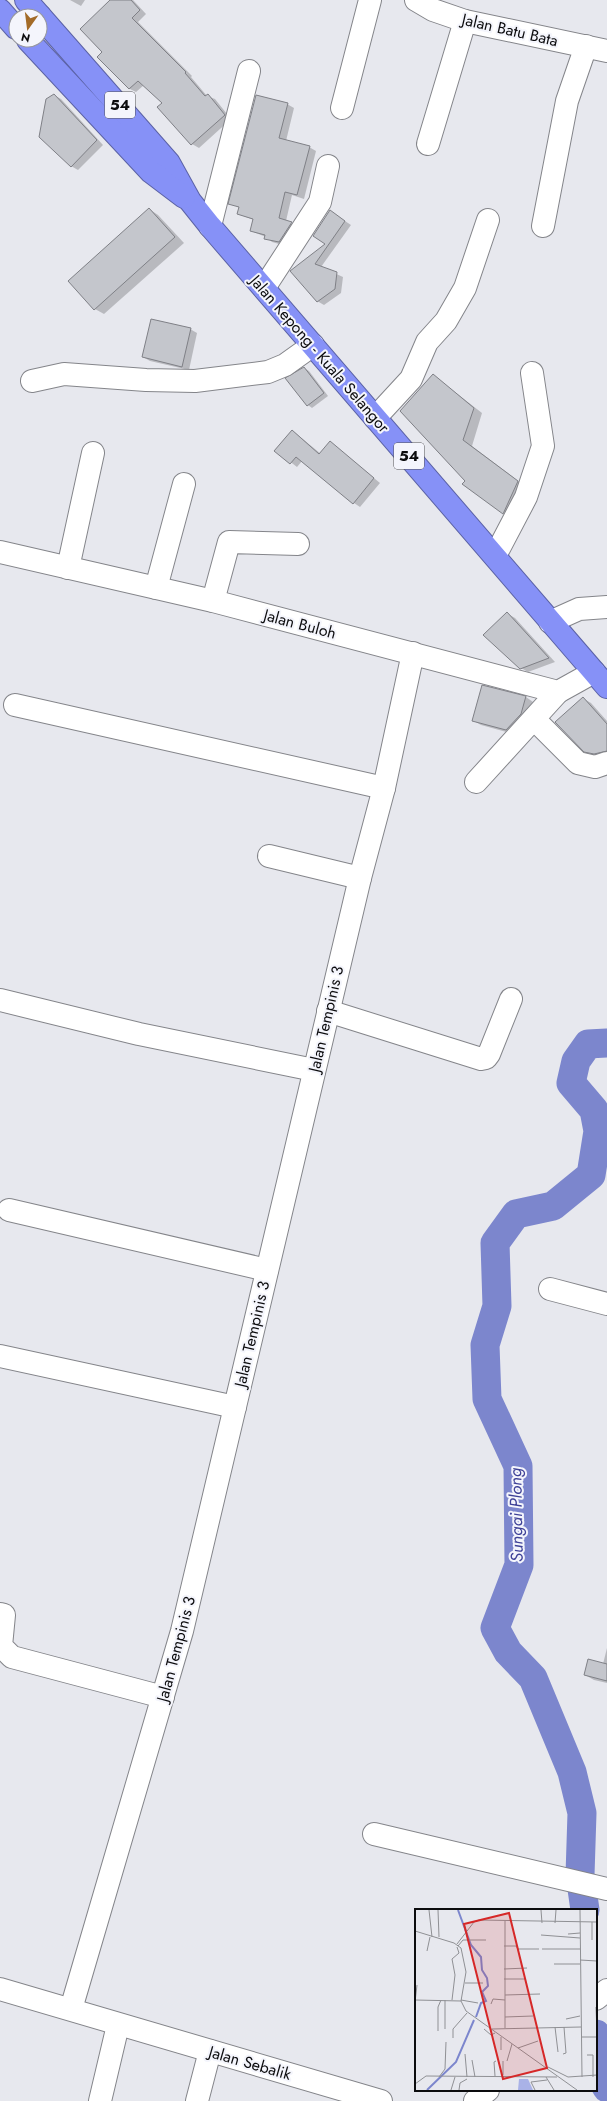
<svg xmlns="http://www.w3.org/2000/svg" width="607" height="2101" viewBox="0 0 607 2101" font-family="Jost,sans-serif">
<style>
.shadow{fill:#0003}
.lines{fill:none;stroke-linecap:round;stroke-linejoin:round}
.river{stroke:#7c86cd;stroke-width:29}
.building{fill:#c4c6cc;stroke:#7f8086}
.minor-casing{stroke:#84858a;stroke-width:24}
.highway-casing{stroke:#5b62a5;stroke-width:24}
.minor{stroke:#fff;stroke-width:22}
.highway{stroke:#8691f7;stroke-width:22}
.labels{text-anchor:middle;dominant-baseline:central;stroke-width:4;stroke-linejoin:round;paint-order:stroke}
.shield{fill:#f4f5fc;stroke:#525255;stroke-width:1}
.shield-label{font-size:15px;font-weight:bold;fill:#0c0c0e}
.street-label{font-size:16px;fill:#0c0c0e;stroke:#f4f5fc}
.water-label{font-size:17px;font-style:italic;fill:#3e4197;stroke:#f4f5fc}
.inset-river{fill:none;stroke:#7c86cd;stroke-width:2}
.inset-road{fill:none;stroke:#8f9094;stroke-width:1}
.view{fill:#d62828;fill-opacity:0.15;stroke:#d62828;stroke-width:2}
.inset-edge{fill:none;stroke:#0c0c0e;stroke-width:2}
</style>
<rect width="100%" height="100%" fill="#e7e8ee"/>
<!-- shadow -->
<g class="shadow">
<polygon points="70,0 85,0 81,6"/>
<polygon points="111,0 133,0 146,14 138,22 192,76 191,77 207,96 215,99 231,119 199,148 192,144 163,103 144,85 136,92 130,89 98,57 104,52"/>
<polygon points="54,95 61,99 103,145 78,170 71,166"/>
<polygon points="287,104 294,108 286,141 309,147 316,151 304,199 292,195 286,221 298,227 286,246 272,242 266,237 251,231 254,220 238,214 240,208 230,203"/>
<polygon points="149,209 158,215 184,243 104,314 95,309"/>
<polygon points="336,215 351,225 321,267 343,277 341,293 324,305 317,301 292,271 327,244"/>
<polygon points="190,329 197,333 189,370 150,361 143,357"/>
<polygon points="304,368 309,371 328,396 312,408 308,405"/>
<polygon points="433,375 482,413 472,446 526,487 512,518 464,484 466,481"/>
<polygon points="293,431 321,454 336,447 380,483 360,507 354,503 302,461 297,467 275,450"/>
<polygon points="508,614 515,618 555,662 528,672 521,668"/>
<polygon points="483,686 526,697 533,702 528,718 514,734 481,725 474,721"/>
<polygon points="584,699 591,703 607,721 607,756 602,758 593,755 585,751"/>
<polygon points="607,1648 607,1683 594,1680 585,1675 603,1664"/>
</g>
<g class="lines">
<!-- river -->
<g class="river">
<polyline points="585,1910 580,1875 582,1813 572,1772 533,1678 508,1652 495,1628 519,1565 518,1466 487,1399 485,1345 497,1306 495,1243 516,1214 553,1206 591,1175 598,1131 594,1110 571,1083 576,1061 588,1044 607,1043"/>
<polyline points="596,2034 603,2056 603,2081 607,2088"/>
</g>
</g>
<!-- building -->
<g class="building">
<polygon points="110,0 131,0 140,10 132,18 186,72 185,73 205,96 208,94 225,115 191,145 157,107 162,103 138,81 129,89 97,57 102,52 80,29"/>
<polygon points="54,94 97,140 71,167 39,137 46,99"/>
<polygon points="256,95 288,103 279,138 310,146 297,195 285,192 279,218 292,222 279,242 264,239 265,235 250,231 253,219 237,214 239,207 228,204"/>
<polygon points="149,208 175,237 94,310 68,281"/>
<polygon points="330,210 345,221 315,264 337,272 335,289 317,302 290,271 325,244 313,236"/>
<polygon points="151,319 191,328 182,367 142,357"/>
<polygon points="304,367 324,393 307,406 285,378"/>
<polygon points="433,374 474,408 463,440 518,481 503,514 462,484 465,481 400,411"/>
<polygon points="292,430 319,454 330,441 374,478 353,504 296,457 290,464 274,451"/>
<polygon points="507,612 549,658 520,669 483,635"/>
<polygon points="482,685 526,696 521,714 506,730 472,721"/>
<polygon points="583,697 607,724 607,751 594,754 584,752 555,722"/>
<polygon points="588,1659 607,1664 607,1681 584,1675"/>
</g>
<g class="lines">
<!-- minor casing -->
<g class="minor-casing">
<g id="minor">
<polyline points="416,0 433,10 465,21 607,51"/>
<polyline points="342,108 370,0"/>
<polyline points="428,144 465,21"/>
<polyline points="210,226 249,71"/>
<polyline points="543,226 567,101 586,46"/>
<polyline points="264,288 320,202 328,166"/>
<polyline points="32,381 64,374 146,380 195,381 268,372 285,365 313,345"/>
<polyline points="375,418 411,379 427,342 446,321 465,288 488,220"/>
<polyline points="0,552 213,601 558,692 594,672"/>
<polyline points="495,556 526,497 543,446 532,373"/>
<polyline points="68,568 93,453"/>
<polyline points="156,588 184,484"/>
<polyline points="213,601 229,542 298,544"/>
<polyline points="550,622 579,609 607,607"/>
<polyline points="15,705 384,788"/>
<polyline points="534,719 578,763 595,767 607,763"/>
<polyline points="476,782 558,692"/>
<polyline points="269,856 360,878"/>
<polyline points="0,1000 139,1034 314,1070"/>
<polyline points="328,1011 481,1059 486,1058 489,1054 511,999"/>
<polyline points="9,1210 267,1270"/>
<polyline points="550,1289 607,1304"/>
<polyline points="0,1356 235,1407"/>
<polyline points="0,1614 4,1615 1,1646 12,1657 163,1697"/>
<polyline points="374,1834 607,1889"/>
<polyline points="0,1989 381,2101"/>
<polyline points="596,1999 607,1990"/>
<polyline points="71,2009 182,1631 360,878 384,788 413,653"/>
<polyline points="100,2101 118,2025"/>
<polyline points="197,2101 210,2051"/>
<polyline points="475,2101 488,2090"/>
</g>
</g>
<!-- highway casing -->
<g class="highway-casing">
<g id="highway">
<polyline points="26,0 40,16"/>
<polyline points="0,10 16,28"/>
<polyline points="40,16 169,163 190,201 210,226 607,687"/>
<polyline points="28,40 151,172 184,197"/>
</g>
</g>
<!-- minor -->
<use href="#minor" class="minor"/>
<!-- highway -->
<use href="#highway" class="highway"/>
</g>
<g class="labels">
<!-- shield labels -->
<g class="shield">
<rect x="105" y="92" width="30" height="26" rx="3"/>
<rect x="394" y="443" width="30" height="26" rx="3"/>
</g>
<g class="shield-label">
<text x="120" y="105">54</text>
<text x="409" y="456">54</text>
</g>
<!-- street labels -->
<g class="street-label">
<text transform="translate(510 30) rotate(13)">Jalan Batu Bata</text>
<text transform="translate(320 354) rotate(49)">Jalan Kepong - Kuala Selangor</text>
<text transform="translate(300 624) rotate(15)">Jalan Buloh</text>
<text transform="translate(326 1019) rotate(-77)">Jalan Tempinis 3</text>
<text transform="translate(252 1334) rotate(-77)">Jalan Tempinis 3</text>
<text transform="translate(176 1649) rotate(-75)">Jalan Tempinis 3</text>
<text transform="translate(250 2063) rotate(16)">Jalan Sebalik</text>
</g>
<!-- water labels -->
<g class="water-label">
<text transform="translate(516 1515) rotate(-91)">Sungai Plong</text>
</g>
</g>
<!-- overview -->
<g transform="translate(415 1909)">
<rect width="182" height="182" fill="#e7e8ee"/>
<path d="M104,170H113L118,181H103Z" fill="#a9b2e7"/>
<path class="inset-river" d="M43,1L56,36L66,48L67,61L72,69L73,77L67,83L71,92L66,94L61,108M12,181L41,153L59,111"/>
<path class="inset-road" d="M14,1L17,28M23,1L24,28M126,1L127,14M165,1L167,168M140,14L141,1M0,22L39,34L46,39L51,63L46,92L51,102L162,181M153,25L165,24M126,26L165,29M177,31V13M42,35L59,13L64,11L182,13V1M43,37L48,31H71M89,37H101L103,40H124M127,40H165M12,42L15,28M165,51L182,52M139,55H165M89,60L112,59M89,70H110M50,74H68M90,86L125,85M0,91L46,92M37,91L40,66L37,50L44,44L42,38M46,91L63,94M0,93L2,76M76,95L78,90L90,91M181,98L182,124M90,108L118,107M151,110L165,107M140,118L143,143M90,119V12M30,120V91M69,120L76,126L80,124M77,120L166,118M23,122V98L26,91M86,128V141M166,128H182M38,129V120L52,104M103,139L123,132M50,145L52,168M148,145L151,144L149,118M172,146H178V168M57,151L60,168M88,152V166M92,152L97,135M133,158L153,168L182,166M80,167L79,153L81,152M24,168L30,160L31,133M131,168L139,181M0,175L11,167L142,168M36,181L40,168M44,181L45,174L52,170M120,181L116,173L132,171"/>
<path class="view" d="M94,4L132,159L88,170L49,15Z"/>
<rect width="182" height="182" class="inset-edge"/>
</g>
<!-- north arrow -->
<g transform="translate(28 28) rotate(194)"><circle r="19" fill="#f4f5fc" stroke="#97989d"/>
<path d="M0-3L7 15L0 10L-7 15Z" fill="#a36b28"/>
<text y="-6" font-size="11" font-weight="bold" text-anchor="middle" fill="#0c0c0e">N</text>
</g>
</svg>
